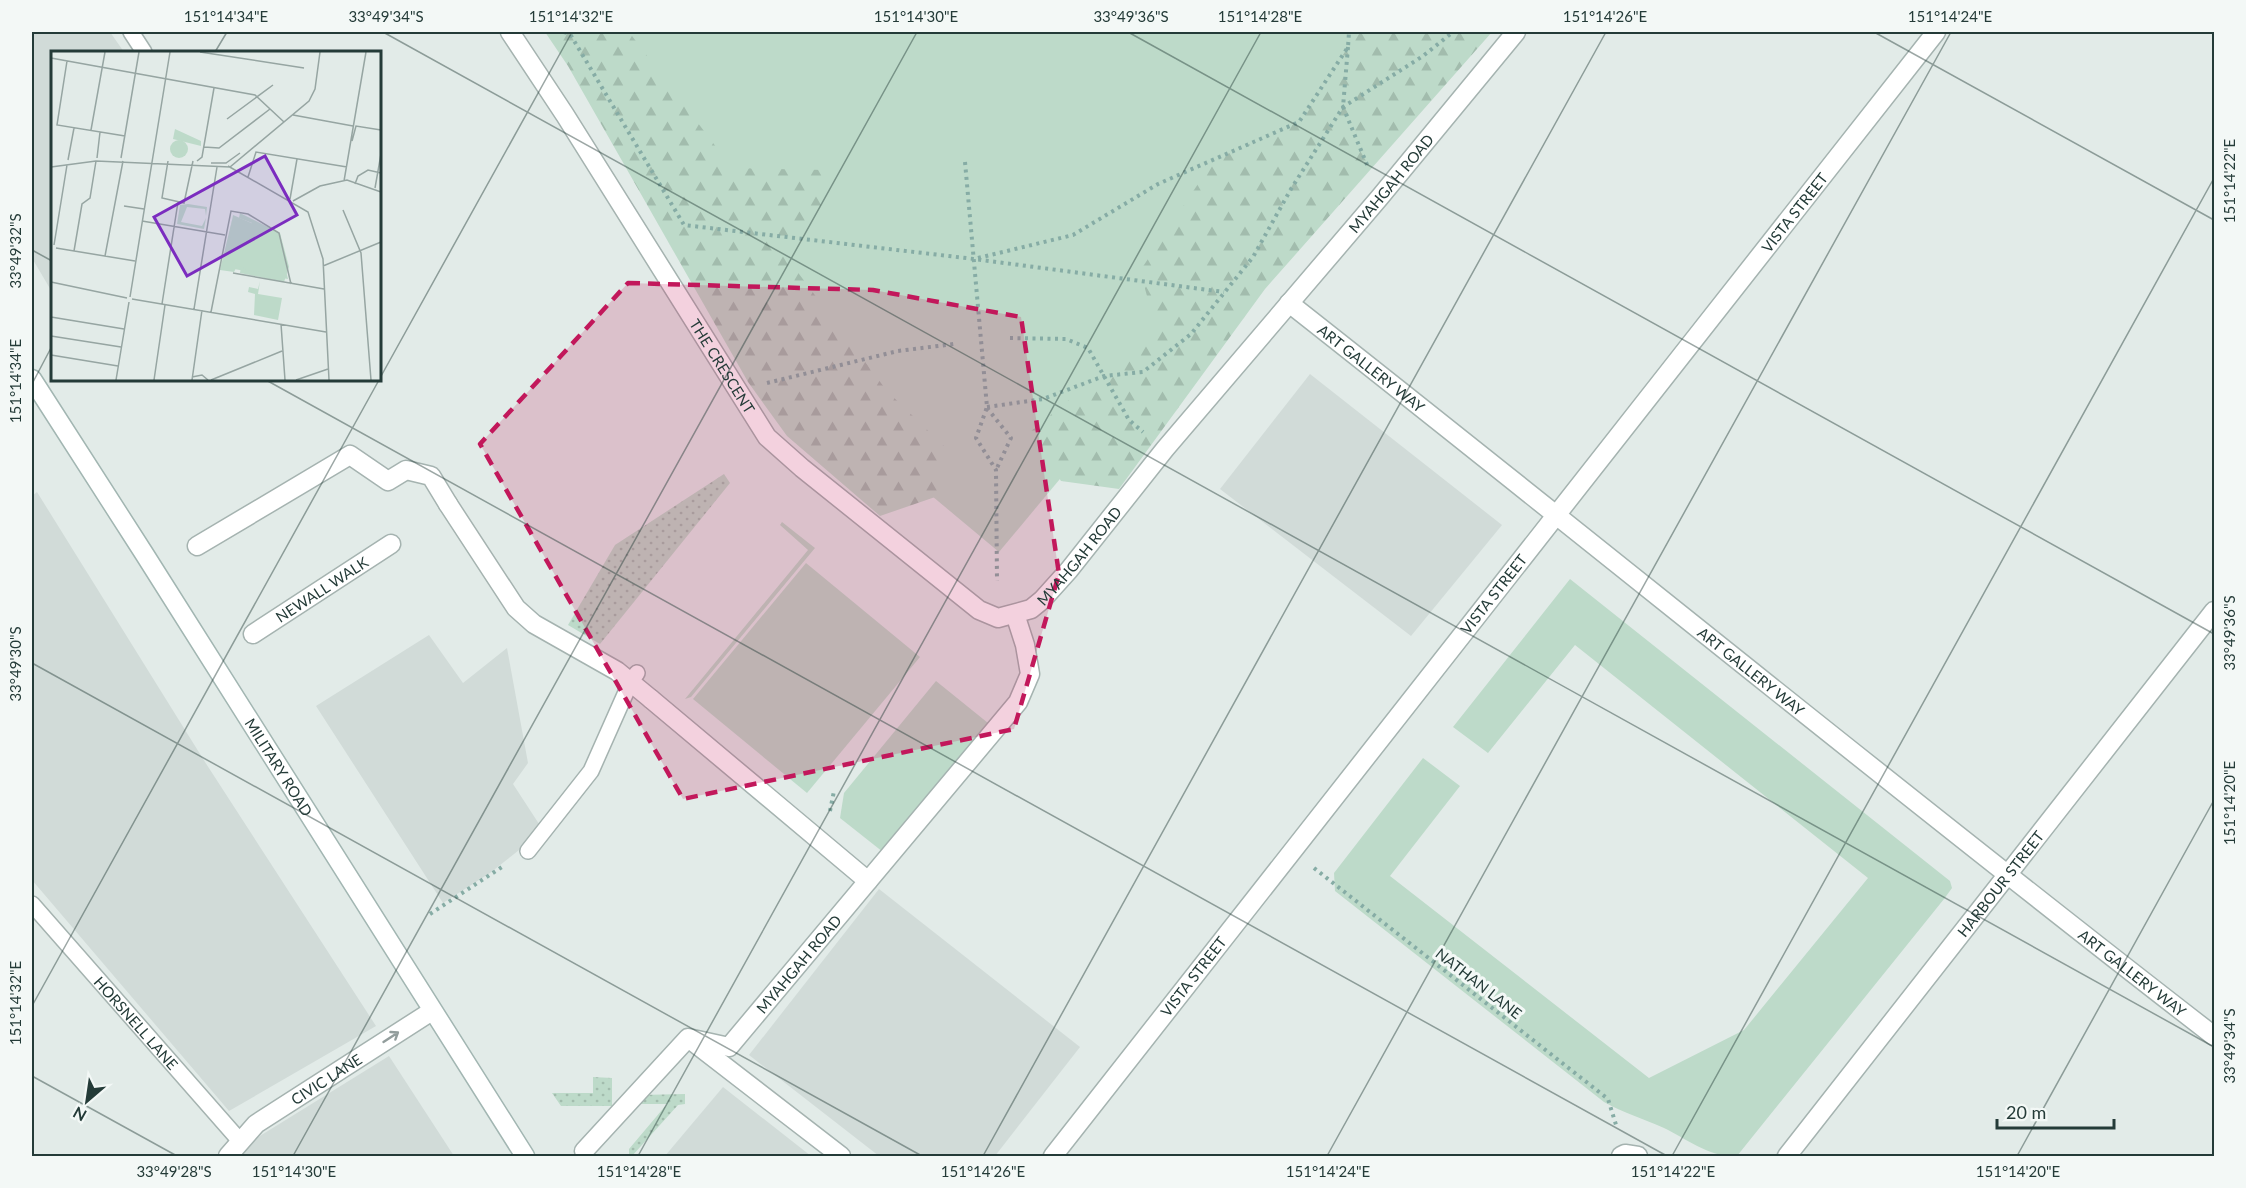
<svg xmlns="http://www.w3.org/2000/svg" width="2246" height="1188" viewBox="0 0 2246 1188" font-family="Lato,sans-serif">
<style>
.built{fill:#d1dbd8}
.green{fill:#bddac9}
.forest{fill:url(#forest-firs)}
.garden{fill:url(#garden-dots)}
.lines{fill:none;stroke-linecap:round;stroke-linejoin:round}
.service-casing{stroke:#a5b3b0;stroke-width:18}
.pedestrian-casing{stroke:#a5b3b0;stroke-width:21}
.minor-casing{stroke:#a5b3b0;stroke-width:21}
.secondary-casing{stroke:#a2b6b2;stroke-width:21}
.path{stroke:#86aca5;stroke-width:4;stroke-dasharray:3 4.5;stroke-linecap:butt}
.service{stroke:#fff;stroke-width:15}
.pedestrian{stroke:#fff;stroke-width:18}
.minor{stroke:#fff;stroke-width:18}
.secondary{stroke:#fff;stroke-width:18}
.oneway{stroke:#929d9c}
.marked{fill:#c2185b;fill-opacity:0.2;stroke:#c2185b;stroke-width:4.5;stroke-dasharray:12 8;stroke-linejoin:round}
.ticks{fill:none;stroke:#243b38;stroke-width:1.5;stroke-opacity:0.45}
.labels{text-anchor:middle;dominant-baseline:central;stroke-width:6;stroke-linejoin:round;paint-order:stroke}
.street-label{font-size:15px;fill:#243b38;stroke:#f3f8f6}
.inset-road{fill:none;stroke:#96a5a2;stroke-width:1.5}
.view{fill:#7b2cbf;fill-opacity:0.15;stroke:#7b2cbf;stroke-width:3}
.inset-edge{fill:none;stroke:#243b38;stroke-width:3}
.neatline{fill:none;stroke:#243b38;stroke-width:2}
.ticks-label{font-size:15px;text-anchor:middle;fill:#243b38}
</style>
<defs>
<pattern id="forest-firs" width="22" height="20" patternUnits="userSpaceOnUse" patternTransform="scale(1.5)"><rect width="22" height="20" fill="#bddac9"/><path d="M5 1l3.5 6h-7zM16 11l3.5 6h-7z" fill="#a2bcad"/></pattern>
<pattern id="garden-dots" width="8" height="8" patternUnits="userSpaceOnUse" patternTransform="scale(1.5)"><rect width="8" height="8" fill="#bddac9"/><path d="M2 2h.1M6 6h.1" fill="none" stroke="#a2bcad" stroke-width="1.8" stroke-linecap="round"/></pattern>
</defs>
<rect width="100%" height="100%" fill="#e2ebe8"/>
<!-- built -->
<g class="built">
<polygon points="32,32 110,32 124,52 52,52 52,292 32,258"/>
<polygon points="1310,374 1502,525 1411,636 1220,489"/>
<polygon points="37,492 205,762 376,1026 229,1111 32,880 32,496"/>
<polygon points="429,635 463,683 507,648 528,763 513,784 541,827 533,839 490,873 443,903 316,706"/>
<polygon points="879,889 1080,1047 995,1156 879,1156 749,1055"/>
<polygon points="389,1056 454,1156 242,1156 255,1139"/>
<polygon points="723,1087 811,1156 665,1156"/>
</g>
<!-- green -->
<g class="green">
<polygon points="580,32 1433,32 999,552 817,400"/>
<polygon points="782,522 815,548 691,697 685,699 808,550 780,525"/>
<polygon points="806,563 920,657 807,793 693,699"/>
<path d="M1570,579L1950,881L1952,888L1944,899L1737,1156C1710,1158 1687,1139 1664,1128C1644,1119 1624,1113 1604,1102L1335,891L1334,873L1423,758L1460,786L1390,876L1649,1078L1744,1030L1868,878L1575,645L1488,753L1453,727Z"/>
<polygon points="936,681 988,723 883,852 840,818 844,793"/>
</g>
<!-- forest -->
<g class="forest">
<polygon points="545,32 629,32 732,168 826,170 821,220 781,250 887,391 944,446 941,495 880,516 787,436 748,382 568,66"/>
<polygon points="1358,32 1492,32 1265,289 1119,489 1061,481 1030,432 1156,328 1140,271 1214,160 1299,122"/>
</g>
<!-- garden -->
<g class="garden">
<polygon points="724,474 730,483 600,644 568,625 615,545"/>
<polygon points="593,1077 612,1078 612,1106 561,1106 552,1093 593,1093"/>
<polygon points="685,1094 685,1104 678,1105 632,1156 629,1156 629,1149 667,1104 640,1104 640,1095"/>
</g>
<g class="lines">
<!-- service casing -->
<g class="service-casing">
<g id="service">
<polyline points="131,32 144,52"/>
<polyline points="528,851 591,771 631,681 637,673"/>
<path id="s1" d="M32,904L240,1141"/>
</g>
</g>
<!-- pedestrian casing -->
<g class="pedestrian-casing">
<g id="pedestrian">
<polyline points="197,546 350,455 388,481 406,470 431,476 448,504"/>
<path id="s2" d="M253,634L391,544"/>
<polyline points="651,699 868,881"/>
<polyline points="692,1041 841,1156"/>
<path id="s3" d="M584,1151L688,1038L729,1047L1018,702L1030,674L1025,645L1015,614"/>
</g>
</g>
<!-- minor casing -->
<g class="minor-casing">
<g id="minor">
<path id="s4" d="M510,32L565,115L767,437L802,468L979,610L998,618L1031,609L1042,600L1069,570L1165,449L1380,197L1516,32"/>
<path id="s5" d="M1289,303C1598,546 1903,796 2214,1036"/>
<polyline points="448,504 516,608 534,624 617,671 651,699"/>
<path id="s6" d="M228,1156L256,1124L432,1011"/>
<path id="s7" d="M1053,1156C1345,780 1642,407 1936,32"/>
<polyline points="1621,1156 1625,1154 1638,1156"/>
<path id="s8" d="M1787,1156L2214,611"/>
</g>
</g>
<!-- secondary casing -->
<g class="secondary-casing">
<g id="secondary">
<path id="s9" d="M32,379L145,555L525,1156"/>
</g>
</g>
<!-- path -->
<g class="path">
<polyline points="564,32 570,34 684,225 974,259 1224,292"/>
<polyline points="1348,47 1343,107 1368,167"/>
<polyline points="965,162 987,407 976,438 996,470 997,581"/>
<polyline points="978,258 1073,235 1158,184 1299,122 1348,47 1349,32"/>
<polyline points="1010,338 1066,339 1088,348 1129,420 1143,432"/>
<polyline points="767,383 898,351 954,344"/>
<polyline points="987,407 1043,399 1104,376 1143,372 1191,334 1253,257 1291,189 1343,107 1423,56 1453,32"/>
<polyline points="987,408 1011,438 996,470"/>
<polyline points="830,811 834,791"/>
<polyline points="1314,868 1608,1099 1617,1128"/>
<polyline points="430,914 505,865"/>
</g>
<!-- service -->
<use href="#service" class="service"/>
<!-- pedestrian -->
<use href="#pedestrian" class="pedestrian"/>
<!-- minor -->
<use href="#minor" class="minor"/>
<!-- secondary -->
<use href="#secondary" class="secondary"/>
</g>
<!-- one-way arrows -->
<defs><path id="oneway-shaft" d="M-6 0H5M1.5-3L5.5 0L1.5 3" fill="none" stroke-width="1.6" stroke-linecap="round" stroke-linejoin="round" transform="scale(1.5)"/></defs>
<use class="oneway" href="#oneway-shaft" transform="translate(391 1037) rotate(-33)"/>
<!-- marked area -->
<path class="marked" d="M628,283L873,290L1021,317L1059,574L1014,729L683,799L480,444Z"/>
<!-- ticks -->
<path class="ticks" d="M383,32L2214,1047M1128,32L2214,634M1874,32L2214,220M215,52L227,32M32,250L52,261M380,378L572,32M266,380L1667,1156M32,384L52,346M32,663L922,1156M32,1006L379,380M32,1076L177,1156M293,1156L917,32M638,1156L1261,32M983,1156L1606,32M1327,1156L1951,32M1672,1156L2214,178M2017,1156L2214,800"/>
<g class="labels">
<!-- street labels -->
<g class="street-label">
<text stroke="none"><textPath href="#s4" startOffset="1366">MYAHGAH ROAD</textPath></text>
<text stroke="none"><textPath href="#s7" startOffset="1200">VISTA STREET</textPath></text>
<text stroke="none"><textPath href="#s4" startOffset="396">THE CRESCENT</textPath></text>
<text stroke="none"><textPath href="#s5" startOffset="105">ART GALLERY WAY</textPath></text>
<text stroke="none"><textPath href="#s4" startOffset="880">MYAHGAH ROAD</textPath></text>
<text stroke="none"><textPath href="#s2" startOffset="82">NEWALL WALK</textPath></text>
<text stroke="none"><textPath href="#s7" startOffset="714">VISTA STREET</textPath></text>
<text stroke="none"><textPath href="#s5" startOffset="591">ART GALLERY WAY</textPath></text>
<text stroke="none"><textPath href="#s9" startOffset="460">MILITARY ROAD</textPath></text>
<text stroke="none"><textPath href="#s8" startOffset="346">HARBOUR STREET</textPath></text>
<text stroke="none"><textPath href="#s3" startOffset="304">MYAHGAH ROAD</textPath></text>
<text stroke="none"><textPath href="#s5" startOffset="1077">ART GALLERY WAY</textPath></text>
<text stroke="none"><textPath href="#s7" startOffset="228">VISTA STREET</textPath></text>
<text transform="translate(1479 983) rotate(38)">NATHAN LANE</text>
<text stroke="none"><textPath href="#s1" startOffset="158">HORSNELL LANE</textPath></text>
<text stroke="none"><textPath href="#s6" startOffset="126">CIVIC LANE</textPath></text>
</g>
</g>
<!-- overview -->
<g transform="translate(51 51)">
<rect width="330" height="330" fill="#e2ebe8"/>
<path d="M124,78L150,90V95L122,88ZM137,153L156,156L155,165L154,158L136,156L130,171L151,175L155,167L153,178L126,173L129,154ZM182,164L226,183L237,228L172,216ZM209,230L207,243L231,247L227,269L203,264L204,243L197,241L198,236L207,238Z" fill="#bddac9"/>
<path d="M189,162L229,182L238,216L233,231L189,222L190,215L197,220L214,221L226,211L229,200L224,185L206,175L201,178V172L188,167ZM181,169L178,206L186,215L183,221L169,219Z" fill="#bddac9"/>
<path d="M119 98a9 9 0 1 1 18 0a9 9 0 1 1-18 0Z" fill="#bddac9"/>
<path class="inset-road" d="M149,1L253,17M0,7L204,44L233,71M16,10L6,74L74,85M242,64L302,75M176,68L222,34M40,79L54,1M301,90L305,75L330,79M153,96L168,97L219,58M46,107L49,81M70,107L88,1M17,109L23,77M117,110L111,147L133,152L142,110M146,110L151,106L163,37M160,112H175L189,102M177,115L257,161L272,208L278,329M0,116L45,110L179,116L258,50L264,38L269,1M197,126L205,101L296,116M293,130L315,1M304,133L307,125L317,119L330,122M324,137L330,103M239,148L246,108M242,150L269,135L296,129L330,141M73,155L93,158M292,159L310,202L320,329M91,170L174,184M3,194L16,114M5,197L84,210M23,200L31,153L39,147L45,110M54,205L72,110M272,215L330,191M182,222L273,238M0,231L76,247M79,246L119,1M81,248L275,281M111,253L127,151M143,258L166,116M160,261L180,160L197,163L228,182L240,233M0,266L73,278M230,273L234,329M0,285L70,296M0,304L67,315M141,326L151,324L157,329M65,329L78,251M103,329L114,254M141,329L151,259M160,329L231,300M245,329L277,318"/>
<path class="view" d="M214,105L246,164L136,225L103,166Z"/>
<rect width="330" height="330" class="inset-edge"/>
</g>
<!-- border -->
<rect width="2246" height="1188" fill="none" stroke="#f3f8f6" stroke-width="66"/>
<!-- north arrow -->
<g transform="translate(87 1101) rotate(209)" stroke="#f3f8f6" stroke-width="4.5" paint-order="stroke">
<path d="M0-4.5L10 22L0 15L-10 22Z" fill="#243b38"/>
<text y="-9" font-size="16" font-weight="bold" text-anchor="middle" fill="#243b38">N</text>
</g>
<!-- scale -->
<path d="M1997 1119v9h117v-9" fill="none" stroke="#243b38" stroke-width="3"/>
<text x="2006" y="1119" font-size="18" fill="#243b38" stroke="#f3f8f6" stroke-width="4.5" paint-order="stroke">20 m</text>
<rect x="33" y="33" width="2180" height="1122" class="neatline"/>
<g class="ticks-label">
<text x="226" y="22">151°14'34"E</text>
<text x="386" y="22">33°49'34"S</text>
<text x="571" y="22">151°14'32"E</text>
<text x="916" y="22">151°14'30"E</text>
<text x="1131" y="22">33°49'36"S</text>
<text x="1260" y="22">151°14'28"E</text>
<text x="1605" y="22">151°14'26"E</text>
<text x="1950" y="22">151°14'24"E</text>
<text transform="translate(2230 181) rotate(-90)" y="5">151°14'22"E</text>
<text transform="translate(16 251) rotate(-90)" y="5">33°49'32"S</text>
<text transform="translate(16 381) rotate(-90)" y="5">151°14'34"E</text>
<text transform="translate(2230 633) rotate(-90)" y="5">33°49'36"S</text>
<text transform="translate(16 664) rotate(-90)" y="5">33°49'30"S</text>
<text transform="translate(2230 803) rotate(-90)" y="5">151°14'20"E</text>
<text transform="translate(16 1003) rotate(-90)" y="5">151°14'32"E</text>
<text transform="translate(2230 1046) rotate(-90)" y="5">33°49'34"S</text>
<text x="174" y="1177">33°49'28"S</text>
<text x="294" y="1177">151°14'30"E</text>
<text x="639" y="1177">151°14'28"E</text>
<text x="983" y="1177">151°14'26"E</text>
<text x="1328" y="1177">151°14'24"E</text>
<text x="1673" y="1177">151°14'22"E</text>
<text x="2018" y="1177">151°14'20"E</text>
</g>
</svg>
